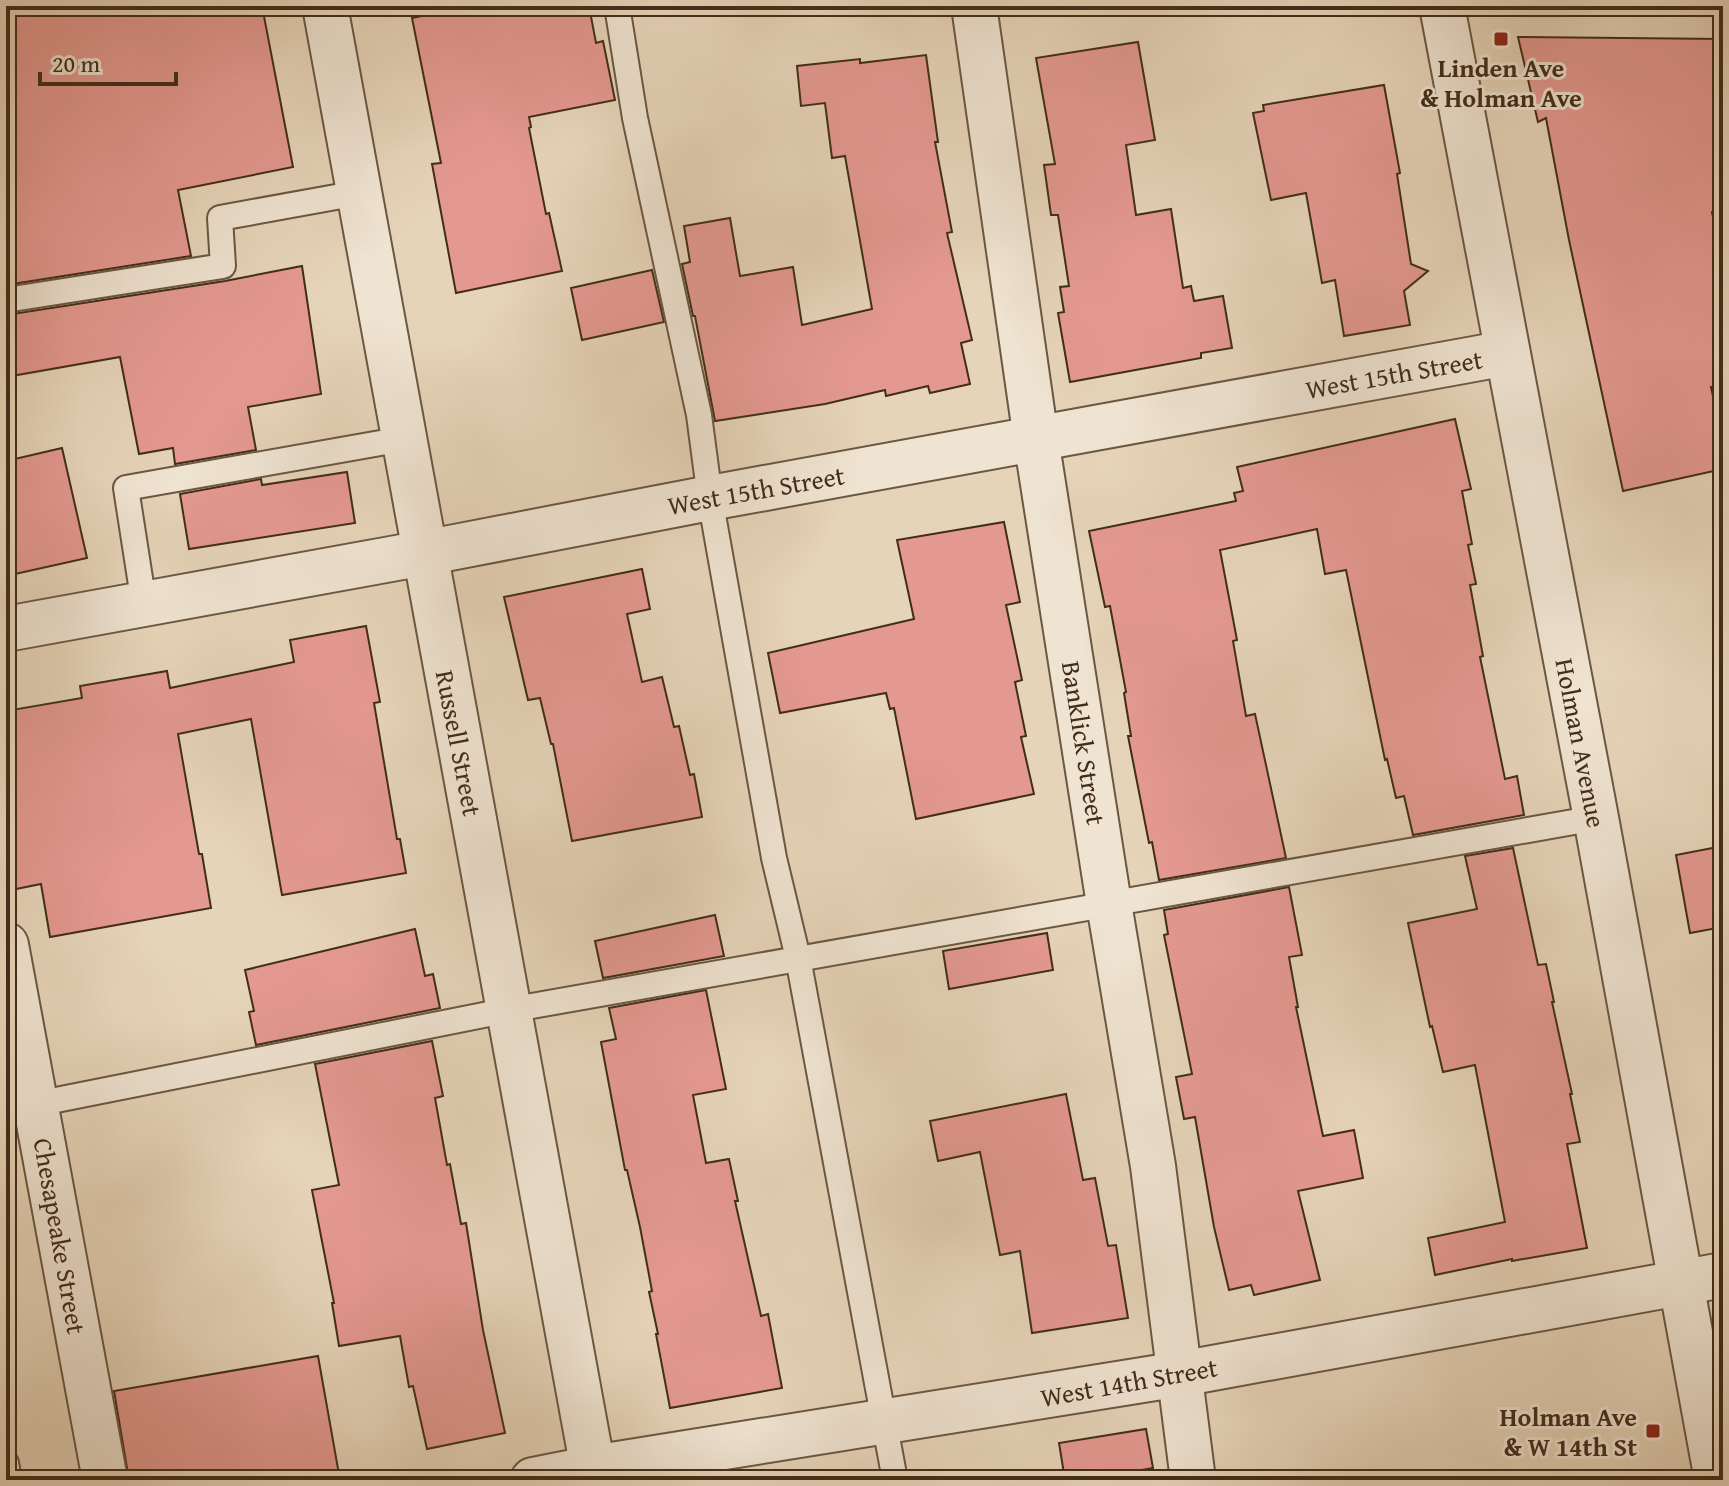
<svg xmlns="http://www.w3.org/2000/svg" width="1729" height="1486" viewBox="0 0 1729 1486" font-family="'Gentium Book Plus',serif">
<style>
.building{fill:#e49990;stroke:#422d1a;stroke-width:2}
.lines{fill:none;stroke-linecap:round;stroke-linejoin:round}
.service-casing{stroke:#6b5742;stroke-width:28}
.minor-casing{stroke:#6b5742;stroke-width:48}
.tertiary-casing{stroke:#6b5742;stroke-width:48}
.service{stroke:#efe3d1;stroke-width:24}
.minor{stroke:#efe3d1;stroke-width:44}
.tertiary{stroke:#efe3d1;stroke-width:44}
.poi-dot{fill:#8f2418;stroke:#efe3d1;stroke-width:3}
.labels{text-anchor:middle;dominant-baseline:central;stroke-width:6;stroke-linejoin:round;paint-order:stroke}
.poi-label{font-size:26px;font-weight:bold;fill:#422d1a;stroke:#efe3d1}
.street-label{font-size:26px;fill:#422d1a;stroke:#efe3d1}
</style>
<rect width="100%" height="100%" fill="#e6d4b8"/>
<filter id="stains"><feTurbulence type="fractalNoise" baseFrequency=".0025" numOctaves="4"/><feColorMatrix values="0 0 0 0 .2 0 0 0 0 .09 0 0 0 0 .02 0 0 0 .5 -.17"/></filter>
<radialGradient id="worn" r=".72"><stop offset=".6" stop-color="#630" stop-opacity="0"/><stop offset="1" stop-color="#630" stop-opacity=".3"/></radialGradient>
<!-- building -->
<g class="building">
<polygon points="6,6 262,6 293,167 178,190 191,256 6,285"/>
<polygon points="470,6 589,6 596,43 603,41 615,100 529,117 531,127 529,128 546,214 549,213 562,271 456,293 432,164 441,163 412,18"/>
<polygon points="1518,37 1723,39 1723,210 1712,212 1723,266 1723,385 1711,387 1723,443 1723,469 1623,491 1569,240 1546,118 1538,122"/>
<polygon points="1138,42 1155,140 1126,145 1136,215 1171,209 1183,288 1191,286 1194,301 1223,296 1232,348 1201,353 1201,358 1070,382 1058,313 1064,312 1060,287 1069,286 1058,215 1051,215 1044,165 1055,164 1036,58"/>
<polygon points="926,55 938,142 935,142 952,232 947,233 972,340 961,343 970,384 930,393 928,386 886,396 885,390 825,404 715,421 695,316 693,316 682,264 690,262 684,226 730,218 740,276 793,267 802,325 872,309 845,156 832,158 825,103 801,106 797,66 860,59 860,63"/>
<polygon points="1384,85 1400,173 1397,174 1411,264 1428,271 1404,291 1410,325 1344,336 1335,280 1322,283 1306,193 1271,200 1253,113 1264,111 1263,105"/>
<polygon points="302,266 321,394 248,407 256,450 175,464 173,448 139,454 120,357 6,377 6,315 225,281"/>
<polygon points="652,270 664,322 582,340 571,288"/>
<polygon points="1455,419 1471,489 1462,491 1472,544 1468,545 1476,584 1470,585 1483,656 1480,657 1505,779 1517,776 1524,815 1413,835 1404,796 1396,798 1387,759 1385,760 1346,570 1325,574 1317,529 1220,550 1237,640 1233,641 1246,716 1255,714 1286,858 1159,880 1152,842 1149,843 1128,736 1131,736 1124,693 1126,692 1110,606 1105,607 1089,531 1236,501 1234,493 1243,491 1237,467"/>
<polygon points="62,448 87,558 6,576 6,461"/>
<polygon points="347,472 355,523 189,549 180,494 261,479 262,485"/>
<polygon points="1004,522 1020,602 1006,605 1022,680 1015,682 1026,736 1021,737 1034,794 916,819 894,708 890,709 886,693 780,713 768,653 914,619 897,540"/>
<polygon points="642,569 650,609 627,614 642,682 662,677 674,727 679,726 690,775 694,774 702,817 572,841 553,744 551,744 540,698 528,700 504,597"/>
<polygon points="366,626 380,702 374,703 397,839 400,839 406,873 282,895 251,719 178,734 199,854 202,854 211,908 50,937 41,884 16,889 6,837 6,711 82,698 80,686 167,671 170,688 294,662 290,640"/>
<polygon points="1723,846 1723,927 1690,933 1676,855"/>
<polygon points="1513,848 1538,965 1546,964 1554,1002 1552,1002 1572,1094 1570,1094 1580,1142 1567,1144 1587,1248 1512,1261 1512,1259 1435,1275 1428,1238 1505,1222 1475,1065 1443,1072 1432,1026 1430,1027 1408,923 1477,909 1465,856"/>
<polygon points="1289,887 1302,955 1289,957 1298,1007 1296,1007 1323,1136 1354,1130 1363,1178 1298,1191 1320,1280 1254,1295 1251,1285 1229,1290 1214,1227 1195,1117 1184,1119 1176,1077 1192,1074 1164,935 1168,934 1164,910"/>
<polygon points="715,915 724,956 603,978 595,941"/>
<polygon points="415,929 425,976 433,974 440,1008 256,1045 249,1012 254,1011 245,970"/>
<polygon points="1047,933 1053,970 949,989 943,951"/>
<polygon points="706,990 726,1089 693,1095 706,1163 729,1159 738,1201 735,1201 761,1316 768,1314 782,1388 670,1408 656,1334 658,1334 649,1292 652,1291 640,1227 627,1170 625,1170 601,1042 616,1039 609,1008"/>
<polygon points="432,1041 443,1096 435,1098 447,1165 450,1164 461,1224 466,1223 483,1330 505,1433 427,1449 413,1386 409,1387 400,1336 339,1346 332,1303 334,1303 312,1190 339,1185 315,1064"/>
<polygon points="1066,1094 1083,1180 1095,1178 1108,1246 1116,1245 1128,1318 1032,1333 1020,1251 1000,1255 980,1152 938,1161 930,1121"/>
<polygon points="318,1356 340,1480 129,1480 114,1391"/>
<polygon points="1146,1429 1153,1468 1125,1473 1127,1480 1065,1480 1059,1443"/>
</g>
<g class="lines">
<!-- service casing -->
<g class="service-casing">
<g id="service">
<polyline points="617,6 635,118 699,415 710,498 774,858 798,958 895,1480"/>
<polyline points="6,300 223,266 220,218 358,193"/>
<polyline points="144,604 126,488 403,439"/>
<polyline points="36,1104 509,1010 1596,818"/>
<polyline points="6,1463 9,1480"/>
</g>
</g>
<!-- minor casing -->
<g class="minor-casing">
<g id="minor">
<polyline points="974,6 1036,439 1109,904 1153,1166 1193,1480"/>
<polyline points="1442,6 1596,818 1717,1480"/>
<polyline points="6,629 424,553 710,498 1507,353"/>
<polyline points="6,945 105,1480"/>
<polyline points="533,1480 593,1468 1180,1374 1723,1275"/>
</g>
</g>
<!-- tertiary casing -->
<g class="tertiary-casing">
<polyline id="tertiary" points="325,6 595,1480"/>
</g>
<!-- service -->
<use href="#service" class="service"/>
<!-- minor -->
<use href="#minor" class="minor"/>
<!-- tertiary -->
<use href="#tertiary" class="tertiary"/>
</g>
<!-- markers -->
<g class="poi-dot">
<rect x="1493" y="31" width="16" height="16" rx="4"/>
<rect x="1645" y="1423" width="16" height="16" rx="4"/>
</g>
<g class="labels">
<!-- poi labels -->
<g class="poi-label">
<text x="1501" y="67">Linden Ave<tspan x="1501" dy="30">&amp; Holman Ave</tspan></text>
<text x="1637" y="1416" text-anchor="end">Holman Ave<tspan x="1637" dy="30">&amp; W 14th St</tspan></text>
</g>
<!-- street labels -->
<g class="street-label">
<text transform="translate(1394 374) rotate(-10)">West 15th Street</text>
<text transform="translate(756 490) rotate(-10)">West 15th Street</text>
<text transform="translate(459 743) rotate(79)">Russell Street</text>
<text transform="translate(1084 743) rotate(81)">Banklick Street</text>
<text transform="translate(1581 743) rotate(79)">Holman Avenue</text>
<text transform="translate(60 1236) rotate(80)">Chesapeake Street</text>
<text transform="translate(1129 1382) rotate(-10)">West 14th Street</text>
</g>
</g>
<!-- margin -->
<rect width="1729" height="1486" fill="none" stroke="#e6d4b8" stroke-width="32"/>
<rect x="8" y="8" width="1713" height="1470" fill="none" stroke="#422d1a" stroke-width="4"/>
<rect x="16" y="16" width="1697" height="1454" fill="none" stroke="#422d1a" stroke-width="2"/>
<!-- scale -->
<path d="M40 72v12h136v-12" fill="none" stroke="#422d1a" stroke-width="4"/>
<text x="52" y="72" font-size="24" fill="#422d1a" stroke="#efe3d1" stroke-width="6" paint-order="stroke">20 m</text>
<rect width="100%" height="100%" filter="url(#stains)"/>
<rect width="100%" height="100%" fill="url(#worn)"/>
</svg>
